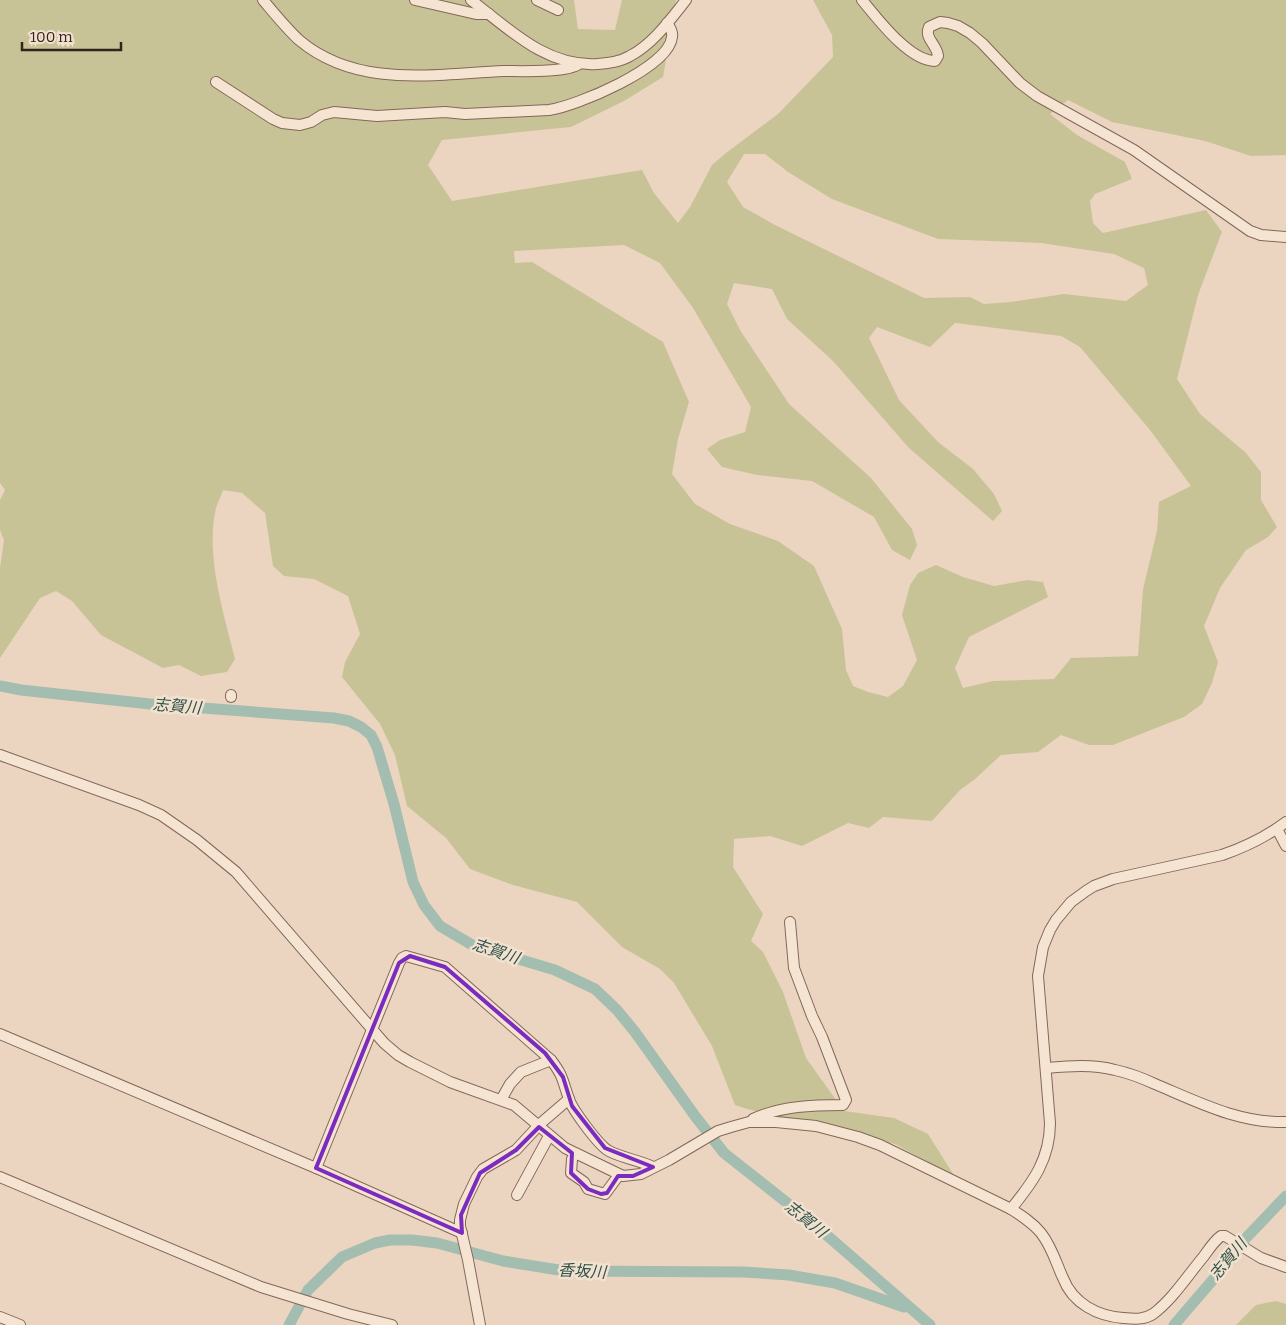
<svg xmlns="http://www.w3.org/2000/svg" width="1286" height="1325" viewBox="0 0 1286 1325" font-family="Bitter,'Noto Sans JP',serif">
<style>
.green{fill:#c8c396;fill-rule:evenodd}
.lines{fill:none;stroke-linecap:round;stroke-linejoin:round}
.river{stroke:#a3bdb0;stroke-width:11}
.minor-casing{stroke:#83675a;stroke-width:12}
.minor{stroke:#f6e4d3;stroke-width:10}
.marked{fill:none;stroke:#7b2cbf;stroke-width:4;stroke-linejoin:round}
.labels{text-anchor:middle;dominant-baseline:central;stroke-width:5;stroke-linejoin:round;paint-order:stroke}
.water-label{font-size:16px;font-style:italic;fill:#2d5248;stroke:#f3e1d0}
</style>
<rect width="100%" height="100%" fill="#ebd5c1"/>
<!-- green -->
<g class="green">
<path d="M0,0H574L578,29L615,30L622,0H676L663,77L624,101L571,127L442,140L428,165L452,201L642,170L654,193L678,223L690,207L712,165L726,153L778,114L833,57L832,35L813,0H1286V155L1251,156L1205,141L1112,122L1068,100L1050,114L1077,135L1125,162L1132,179L1095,194L1090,201L1093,223L1103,233L1206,210L1222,232L1198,295L1177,379L1200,414L1246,453L1261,472V500L1277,527L1268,537L1246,550L1220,588L1204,626L1218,662L1212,683L1202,704L1184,717L1113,745H1089L1061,735L1038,752L1001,755L975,779L960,790L932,821L883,817L869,828L848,823L802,846L770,836L734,839L733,867L763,914L751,941L763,952L783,992L806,1058L844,1111L894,1118L928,1134L955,1177L895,1144L747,1109L735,1105L712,1046L674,983L660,969L622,947L577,902L513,885L470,869L446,838L407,806L395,755L380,724L342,677L345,662L360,634L348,596L314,579L284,576L273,566L265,513L242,493L223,490C221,496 218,502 216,508C205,555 224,614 235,659L227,672L201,676L179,665L163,668L101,635L72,601L56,591L40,598L0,658V568L4,540L0,530V500L5,490L0,483ZM744,154H765L788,172L832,199L938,239L1041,243L1114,254L1144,268L1148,285L1126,301L1064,294L1011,302L984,304L970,297L924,298L775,225L743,207L727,182ZM624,245L660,263L693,308L751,407L745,432L720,440L707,449L722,467L757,475L812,481L874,517L892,550L910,560L917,545L912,529L871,478L789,404L740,330L727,304L734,283L772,289L787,319L833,361L909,448L993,521L1002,511L994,494L973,469L938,442L899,400L869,338L877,327L930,347L955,323L1061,336L1080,347L1150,430L1191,486L1159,502L1157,531L1143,589L1138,656L1071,658L1054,679L993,681L963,688L955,668L969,637L1048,597L1043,582L1027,580L994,586L963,577L936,565L918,573L910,585L902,615L917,660L903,686L888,697L868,692L853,686L846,670L842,629L814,566L778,541L730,524L695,504L672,474L678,439L689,402L663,342L532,262L515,263L514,251Z"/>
<polygon points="1276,1301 1286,1304 1286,1325 1236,1325 1256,1305"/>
</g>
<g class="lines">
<!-- river -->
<g class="river">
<polyline points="0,686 21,690 150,704 334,718 349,721 361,727 371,735 377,747 394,804 413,882 424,905 440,926 474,946 555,970 595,989 617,1010 635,1032 695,1116 724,1153 814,1224 930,1325"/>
<polyline points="289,1325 308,1290 342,1257 375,1243 390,1240 412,1240 437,1243 503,1261 565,1271 744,1272 789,1275 835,1283 904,1307"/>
<polyline points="1174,1325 1229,1261 1245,1239 1286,1196"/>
</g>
<!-- minor casing -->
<g class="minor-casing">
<g id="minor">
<path d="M263,0C274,13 286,28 299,40C357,89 434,74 504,71C521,71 567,73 579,64"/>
<polyline points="415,0 476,14 489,14"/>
<path d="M471,0C509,29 546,67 597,64C608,63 620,62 630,56C653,44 670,20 686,0"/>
<polyline points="537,0 558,10"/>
<path d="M862,0C877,18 909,61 935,61L938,56C937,44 924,39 929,27L940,22L948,23L958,26L970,33L982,43L1020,83L1037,96L1134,150L1250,231L1261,235L1286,237"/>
<path d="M216,82L273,119L282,123L300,125L311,122L322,115L334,112L377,116L445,112L465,114L549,110C576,106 669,68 672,37C673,32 670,27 667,23"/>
<polyline points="231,695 231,697"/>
<path d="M0,755L139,805L161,815L197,840L236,872L384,1043L398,1055L410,1062L450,1082L514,1105L565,1148L623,1176L641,1174L669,1160L718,1131L731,1127L749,1122H776L816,1126L858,1137L880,1145L1011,1209C1022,1216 1033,1223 1041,1233C1052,1247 1056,1263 1063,1278C1073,1304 1098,1316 1123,1318C1134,1319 1144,1320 1153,1314C1173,1299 1188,1275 1204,1256C1209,1249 1214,1241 1221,1236H1225L1261,1258L1286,1267"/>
<polyline points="1277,829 1286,846"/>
<polyline points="0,1034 316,1168 462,1233"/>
<path d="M1046,1068C1069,1066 1093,1064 1115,1070C1129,1073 1142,1078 1155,1084C1198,1102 1238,1123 1286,1122"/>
<polyline points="501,1100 510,1084 521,1072 551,1060"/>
<path d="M753,1119C781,1106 813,1105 843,1105L846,1100L822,1037L812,1016L794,968L790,922"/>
<polyline points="575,1154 572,1159 571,1173 584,1182 588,1189 605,1194 619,1175"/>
<path d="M316,1168L399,963L402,958L406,956L445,967L551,1060C564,1077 562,1080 569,1099C572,1109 599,1146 609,1151C622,1158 639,1160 653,1167"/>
<polyline points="0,1177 261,1287 348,1314 392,1325"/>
<polyline points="517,1195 549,1136"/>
<path d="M1011,1209C1033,1182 1050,1159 1050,1123L1038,976L1043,947L1050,930L1056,920L1071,902L1086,891L1094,886L1113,879L1222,855C1245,847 1266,837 1286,822"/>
<polyline points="0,1317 20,1325"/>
<polyline points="480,1325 468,1260 460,1226 460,1220 464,1204 477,1177 483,1169 516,1150 541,1123 569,1099"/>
</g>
</g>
<!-- minor -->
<use href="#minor" class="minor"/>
</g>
<!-- marked area -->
<path class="marked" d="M410,956L445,967L545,1053L563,1077L572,1106L605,1148L653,1167L633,1176H618L607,1193L601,1194L588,1189L571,1173L572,1153L539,1127L516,1150L480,1173L461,1215L462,1233L316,1168L399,963Z"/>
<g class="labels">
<!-- water labels -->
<g class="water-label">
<text transform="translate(177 706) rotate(5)">志賀川</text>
<text transform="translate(496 951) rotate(19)">志賀川</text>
<text transform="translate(806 1219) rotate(39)">志賀川</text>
<text transform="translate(1228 1259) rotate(-50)">志賀川</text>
<text transform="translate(582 1271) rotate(3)">香坂川</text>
</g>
</g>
<!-- scale -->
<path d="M22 42v8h99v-8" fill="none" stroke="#33231d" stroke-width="2.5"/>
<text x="30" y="42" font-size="15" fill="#33231d" stroke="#f3e1d0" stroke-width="4" paint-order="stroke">100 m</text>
</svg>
